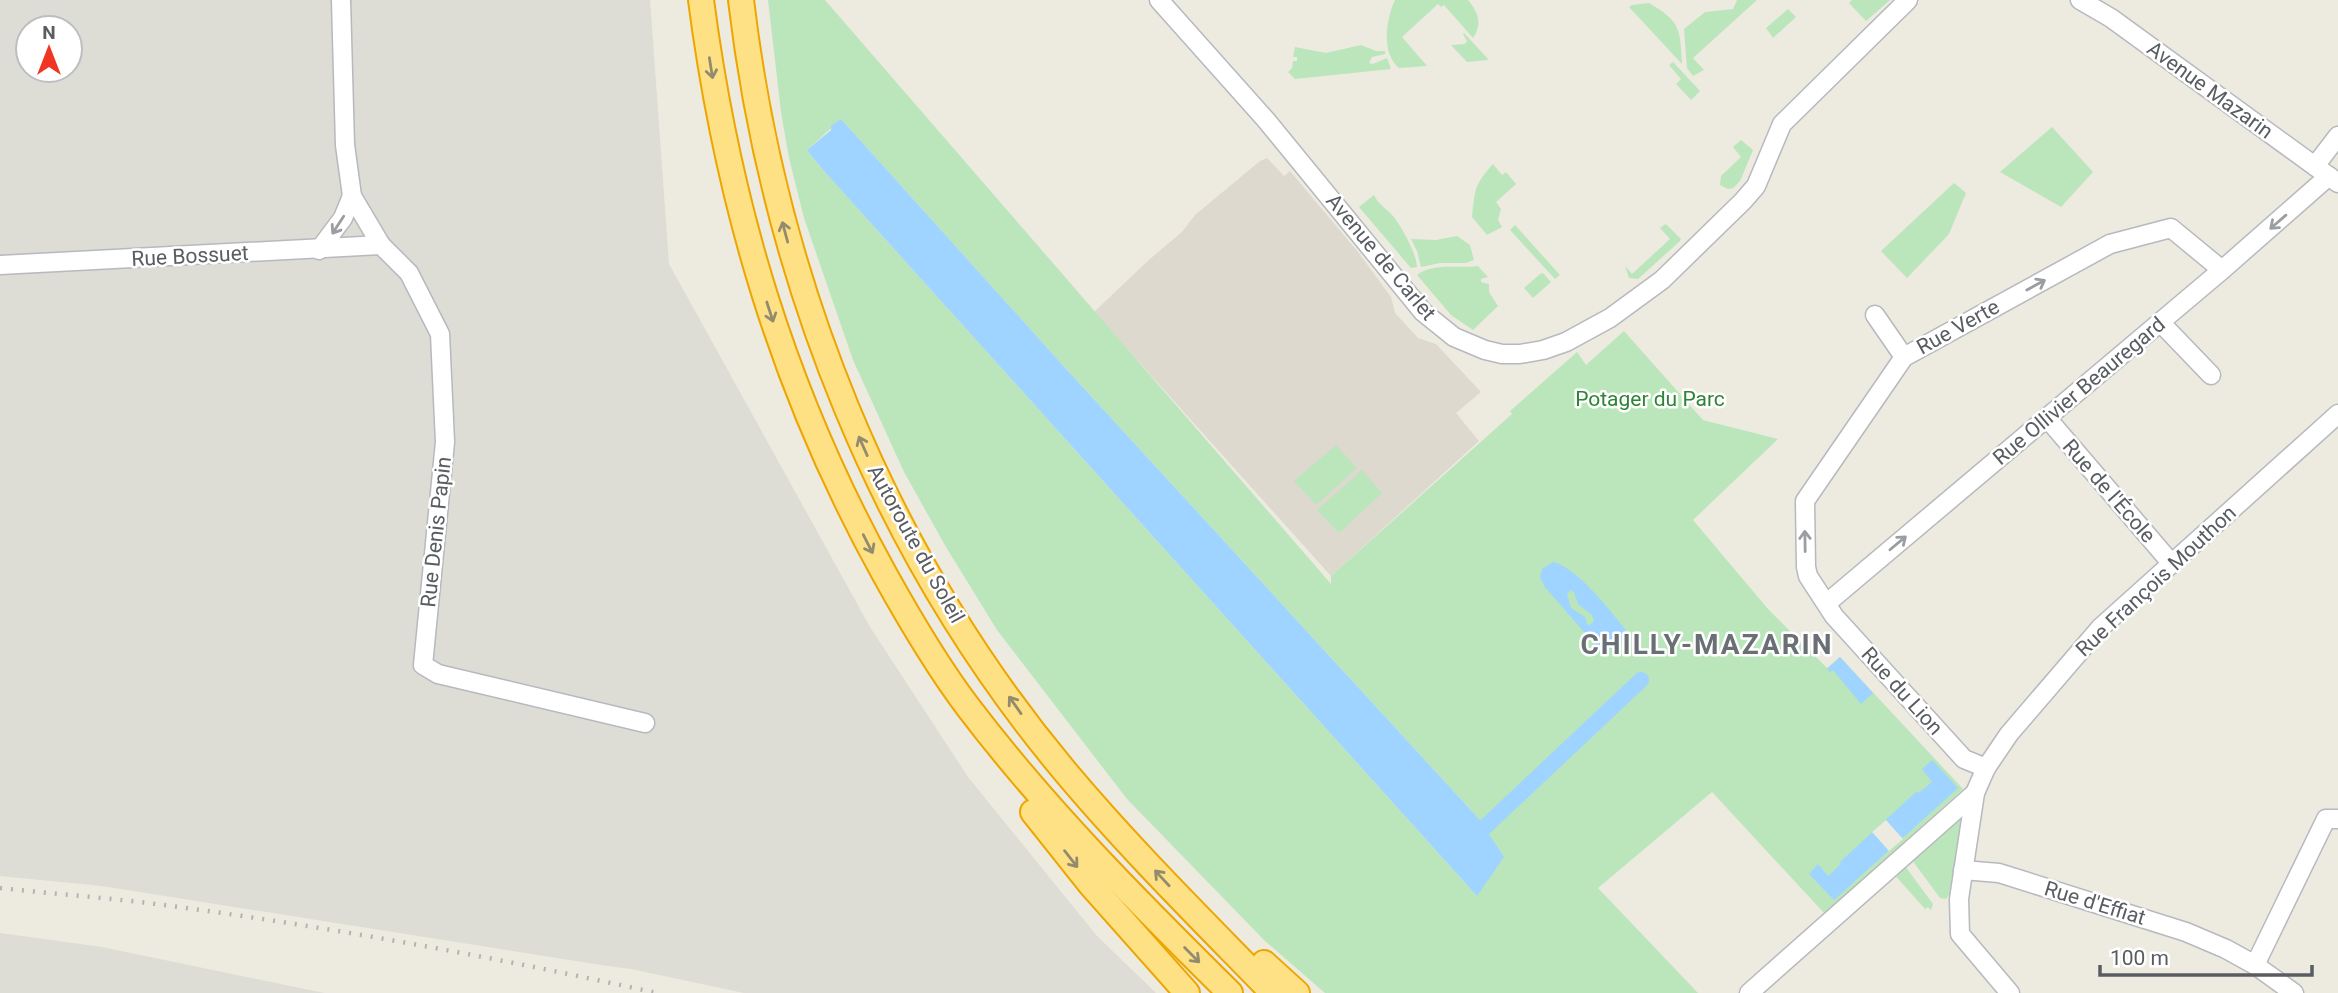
<svg xmlns="http://www.w3.org/2000/svg" width="2338" height="993" viewBox="0 0 2338 993" font-family="Roboto,sans-serif">
<style>
.industrial{fill:#dddcd5;fill-rule:evenodd}
.education{fill:#ddd9cf}
.green{fill:#bbe6bc;fill-rule:evenodd}
.water{fill:#9ed4ff;fill-rule:evenodd}
.pier{fill:#edeae0}
.lines{fill:none;stroke-linecap:round;stroke-linejoin:round}
.canal{stroke:#9ed4ff;stroke-width:16}
.minor-casing{stroke:#b6b9be;stroke-width:21}
.highway-casing{stroke:#eda500;stroke-width:28}
.minor{stroke:#fff;stroke-width:18}
.highway{stroke:#ffe185;stroke-width:24}
.rail{stroke:#b2b3b3;stroke-width:4.5;stroke-dasharray:2 9;stroke-linecap:butt}
.oneway{stroke:#938b6e}
.oneway2{stroke:#9b9ea1}
.labels{text-anchor:middle;dominant-baseline:central;stroke-width:5;stroke-linejoin:round;paint-order:stroke}
.street-label{font-size:21px;fill:#595d62;stroke:#fff}
.park-label{font-size:21px;fill:#2f8334;stroke:#fff}
.district-label{font-size:28px;font-weight:bold;letter-spacing:2px;fill:#6a6f74;stroke:#fff}
</style>
<rect width="100%" height="100%" fill="#edeae0"/>
<!-- industrial -->
<g class="industrial">
<path d="M0,0H650L669,264L870,627L968,777L1097,936L1156,993H744L631,969L601,965L102,886L0,876ZM28,28H70V70H28Z"/>
<polygon points="0,933 102,947 324,993 0,993"/>
</g>
<!-- education -->
<polygon class="education" points="1267,158 1284,176 1290,171 1358,252 1391,297 1395,313 1418,338 1436,344 1481,392 1456,413 1479,441 1331,576 1094,312 1151,258 1182,232 1195,215 1260,161"/>
<!-- green -->
<g class="green">
<path d="M768,0H825L1331,584V576L1512,414L1510,411L1577,352L1586,365L1624,331L1703,420L1778,439L1693,520L1768,609L1827,668L1840,657L1963,789L1825,914L1712,792L1598,888L1698,993H1325L1265,941L1127,799L997,630L946,547L904,472L853,360L804,218L789,158L781,112ZM841,119L1068,371L1479,819L1477,896L823,170L807,150Z"/>
<path d="M1395,0H1468C1478,12 1483,24 1473,38L1444,5L1441,7L1438,4L1402,37L1427,66L1399,68C1381,53 1386,19 1395,0Z"/>
<polygon points="1737,0 1757,0 1693,58 1704,70 1693,76 1687,68 1684,29 1705,12 1733,9"/>
<polygon points="1852,0 1890,0 1866,21 1849,3"/>
<path d="M1649,3C1681,22 1680,28 1682,64L1629,7L1632,5Z"/>
<polygon points="1788,9 1796,17 1773,38 1766,28"/>
<polygon points="1464,33 1488,59 1487,60 1467,62 1451,45 1465,44 1467,41 1463,34"/>
<polygon points="1361,45 1376,51 1385,51 1385,54 1372,57 1369,63 1373,64 1387,58 1391,69 1295,79 1288,72 1292,68 1293,61 1297,61 1297,57 1293,57 1295,47 1326,53"/>
<polygon points="1673,62 1700,91 1691,100 1676,84 1681,79 1669,65"/>
<polygon points="2052,127 2093,172 2061,207 2000,172"/>
<polygon points="1741,140 1753,150 1740,181 1733,188 1728,189 1720,185 1721,176 1741,157 1733,147"/>
<path d="M1493,164L1502,175L1506,172L1516,184L1496,202L1501,209L1498,220L1502,227L1487,235L1472,217C1475,190 1474,185 1493,164Z"/>
<polygon points="1954,183 1966,193 1949,234 1907,278 1881,251"/>
<path d="M1374,195C1379,205 1386,208 1393,216C1401,226 1417,254 1417,267L1411,268L1359,207Z"/>
<polygon points="1666,224 1681,239 1680,241 1638,279 1629,278 1625,266 1632,274 1670,239 1660,228"/>
<polygon points="1515,225 1560,275 1555,279 1510,230"/>
<polygon points="1457,236 1470,245 1474,260 1466,263 1440,263 1421,267 1417,251 1411,239 1436,240"/>
<path d="M1478,266L1488,277L1481,279V282L1489,284V292L1498,306L1473,330L1451,315L1417,275C1433,262 1460,269 1478,266Z"/>
<polygon points="1543,273 1551,282 1533,298 1524,288 1540,274"/>
<polygon points="1336,445 1357,468 1316,505 1294,481"/>
<polygon points="1362,470 1382,493 1339,533 1317,510"/>
<polygon points="1958,818 1961,821 1949,895 1946,899 1940,898 1912,860"/>
<polygon points="1905,866 1933,904 1931,910 1928,907 1925,909 1892,872"/>
</g>
<!-- water -->
<g class="water">
<polygon points="841,119 1068,371 1479,819 1504,857 1477,896 823,170 807,150 831,130 831,126"/>
<path d="M1553,562C1576,567 1609,609 1625,629L1624,642L1615,649H1601L1597,647L1544,586L1540,577L1542,569ZM1571,590L1574,592L1578,604L1592,615L1594,621L1590,625L1587,624L1585,617L1571,608L1567,594Z"/>
<polygon points="1840,657 1873,693 1861,704 1833,670 1830,672 1827,669"/>
<polygon points="1932,760 1958,788 1834,900 1809,874 1818,864 1828,876 1841,864 1840,862 1917,791 1919,793 1932,782 1922,769"/>
</g>
<!-- pier -->
<polygon class="pier" points="1886,820 1903,839 1889,851 1872,832"/>
<g class="lines">
<!-- canal -->
<polyline class="canal" points="1485,827 1641,680"/>
<!-- minor casing -->
<g class="minor-casing">
<g id="minor">
<polyline points="341,0 345,145 352,196 381,245 409,273 440,334 445,442 423,665 438,674 645,723"/>
<polyline points="1159,0 1266,120 1423,312 1454,337 1485,350 1502,354 1520,354 1543,350 1566,342 1610,318 1662,280 1743,201 1756,186 1782,124 1908,0"/>
<polyline points="2080,0 2111,18 2338,183"/>
<polyline points="2315,166 2338,136"/>
<polyline points="319,250 343,218 352,196"/>
<polyline points="0,265 381,245"/>
<polyline points="1875,315 1904,357"/>
<polyline points="2160,322 2211,375"/>
<polyline points="2047,418 2172,564"/>
<polyline points="1827,603 2222,270 2329,176"/>
<polyline points="1986,768 1964,759 1834,616 1808,576 1806,567 1805,501 1904,357 2110,244 2171,228 2222,270"/>
<polyline points="1975,793 1959,899 1960,934 2010,993"/>
<polyline points="1963,870 1999,873 2186,932 2226,949 2255,965 2294,993"/>
<polyline points="2255,965 2326,819 2338,819"/>
<polyline points="1749,993 1975,793 1986,768 2009,734 2100,628 2338,414"/>
</g>
</g>
<!-- highway casing -->
<g class="highway-casing">
<g id="highway">
<path d="M701,0C728,206 784,393 885,575C910,620 937,666 968,707C1047,811 1138,902 1230,993"/>
<path d="M741,0C774,279 882,552 1063,769C1129,848 1202,920 1273,993"/>
<polyline points="1033,812 1091,885 1187,993"/>
<polyline points="1264,963 1297,993"/>
</g>
</g>
<!-- minor -->
<use href="#minor" class="minor"/>
<!-- highway -->
<use href="#highway" class="highway"/>
<!-- rail -->
<path class="rail" d="M0,888C55,894 110,898 164,905C330,927 494,957 657,993"/>
</g>
<!-- one-way arrows -->
<defs><path id="oneway-shaft" d="M-6 0H5M1.5-3L5.5 0L1.5 3" fill="none" stroke-width="1.6" stroke-linecap="round" stroke-linejoin="round" transform="scale(1.75)"/></defs>
<g class="oneway">
<use href="#oneway-shaft" transform="translate(711 68) rotate(81)"/>
<use href="#oneway-shaft" transform="translate(785 232) rotate(-105)"/>
<use href="#oneway-shaft" transform="translate(770 312) rotate(72)"/>
<use href="#oneway-shaft" transform="translate(863 446) rotate(-114)"/>
<use href="#oneway-shaft" transform="translate(868 544) rotate(63)"/>
<use href="#oneway-shaft" transform="translate(1015 705) rotate(-125)"/>
<use href="#oneway-shaft" transform="translate(1071 859) rotate(52)"/>
<use href="#oneway-shaft" transform="translate(1162 878) rotate(-133)"/>
<use href="#oneway-shaft" transform="translate(1192 955) rotate(45)"/>
</g>
<g class="oneway2">
<use href="#oneway-shaft" transform="translate(2278 222) rotate(139)"/>
<use href="#oneway-shaft" transform="translate(338 225) rotate(123)"/>
<use href="#oneway-shaft" transform="translate(2036 285) rotate(-29)"/>
<use href="#oneway-shaft" transform="translate(1805 541) rotate(-91)"/>
<use href="#oneway-shaft" transform="translate(1898 543) rotate(-40)"/>
</g>
<g class="labels">
<!-- street labels -->
<g class="street-label">
<text transform="translate(2210 90) rotate(36)">Avenue Mazarin</text>
<text transform="translate(190 256) rotate(-3)">Rue Bossuet</text>
<text transform="translate(1381 257) rotate(50)">Avenue de Carlet</text>
<text transform="translate(1958 327) rotate(-29)">Rue Verte</text>
<text transform="translate(2079 391) rotate(-40)">Rue Ollivier Beauregard</text>
<text transform="translate(2109 491) rotate(49)">Rue de l'École</text>
<text transform="translate(436 532) rotate(-84)">Rue Denis Papin</text>
<text transform="translate(916 544) rotate(61)">Autoroute du Soleil</text>
<text transform="translate(2156 581) rotate(-43)">Rue François Mouthon</text>
<text transform="translate(1902 691) rotate(48)">Rue du Lion</text>
<text transform="translate(2095 903) rotate(17)">Rue d'Effiat</text>
</g>
<!-- park labels -->
<g class="park-label">
<text x="1650" y="399">Potager du Parc</text>
</g>
<!-- district labels -->
<g class="district-label">
<text x="1707" y="644">CHILLY-MAZARIN</text>
</g>
</g>
<!-- north arrow -->
<g transform="translate(49 49)"><circle r="33" fill="#ffffff" stroke="#bdbec0" stroke-width="2"/>
<path d="M0-5L12 26L0 18L-12 26Z" fill="#f13523"/>
<text y="-10" font-size="19" font-weight="bold" text-anchor="middle" fill="#595d62">N</text>
</g>
<!-- scale -->
<path d="M2100 965v10h212v-10" fill="none" stroke="#595d62" stroke-width="3.5"/>
<text x="2110" y="965" font-size="21" fill="#595d62" stroke="#ffffff" stroke-width="5" paint-order="stroke">100 m</text>
</svg>
